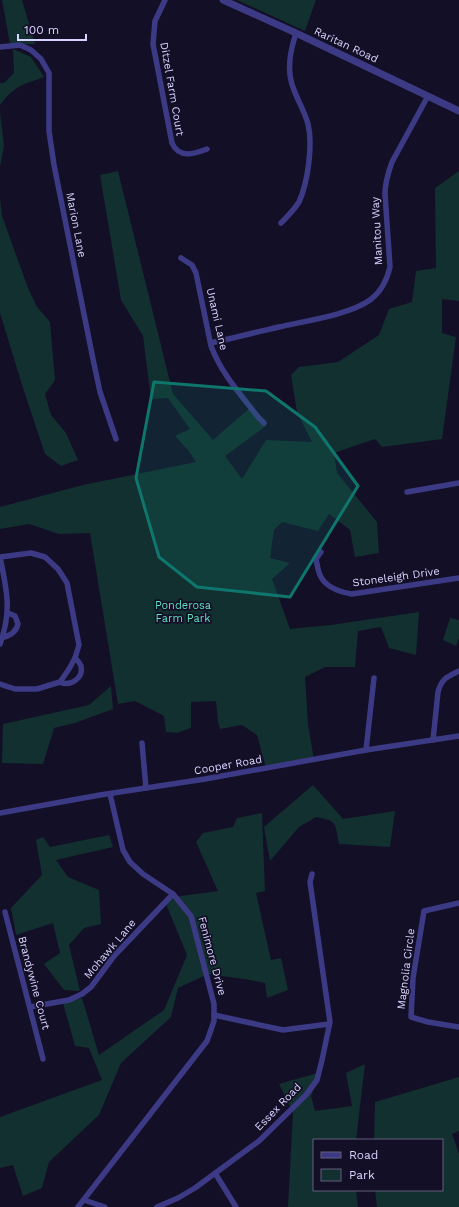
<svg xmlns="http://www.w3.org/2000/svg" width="459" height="1207" viewBox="0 0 459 1207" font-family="'Work Sans',sans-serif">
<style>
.green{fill:#12302f}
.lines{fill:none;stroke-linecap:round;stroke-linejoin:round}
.minor{stroke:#3d3a85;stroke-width:5.5}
.tertiary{stroke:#3d3a85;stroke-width:7}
.marked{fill:#0f766e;fill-opacity:0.2;stroke:#0f766e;stroke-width:3;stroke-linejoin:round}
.labels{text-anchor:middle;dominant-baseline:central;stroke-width:3.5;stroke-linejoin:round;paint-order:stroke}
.street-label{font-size:11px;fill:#d9d4ff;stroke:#130f26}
.park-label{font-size:11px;fill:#5fe0c0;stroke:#130f26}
</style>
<rect width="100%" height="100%" fill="#130f26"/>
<!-- green -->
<g class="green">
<polygon points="2,0 22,0 35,44 10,44"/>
<polygon points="237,0 316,0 305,31"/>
<path d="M13,49L31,57L44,77C22,85 14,86 0,105V83H4L14,73Z"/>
<polygon points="0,112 4,146 0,167"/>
<polygon points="118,171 173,394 213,440 251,407 266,426 225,456 242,479 266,440 312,442 297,412 291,375 299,367 338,362 379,335 389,309 412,302 416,271 436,268 435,188 459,171 459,301 442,299 442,333 456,337 442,439 382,447 375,439 334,453 337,473 377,522 379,553 355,557 350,530 329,514 318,531 282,522 274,530 270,558 290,563 272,579 290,629 331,625 419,612 416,655 389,648 381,627 358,631 355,667 325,667 305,677 308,724 314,760 266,768 257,735 242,725 220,729 218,722 216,701 191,702 191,728 177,733 166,732 164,716 135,701 118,704 90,533 59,534 29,524 0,529 0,507 83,485 196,462 188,450 175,436 190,429 168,398 151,399 143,336 121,300 100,175"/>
<polygon points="0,199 2,216 28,288 37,307 50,322 55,380 45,394 51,415 66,433 78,460 61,466 45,454 24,391 0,313"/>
<polygon points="450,618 459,620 459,638 456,646 443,640"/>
<polygon points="111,686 113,709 75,723 54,728 43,764 2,763 3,724 89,705"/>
<path d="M313,785L343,819L395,811L390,847L339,844C335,823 338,821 316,817L299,827L270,861L264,827Z"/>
<polygon points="262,813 265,891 256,893 271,960 281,958 288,990 267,998 265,983 244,979 208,974 178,988 171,1017 121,1063 99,1115 49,1162 42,1188 23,1196 13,1165 0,1168 0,1117 102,1080 89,1048 75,1046 63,1003 82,998 99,1055 164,1010 187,955 166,904 174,897 218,891 196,842 203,833 233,827 237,818"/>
<polygon points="109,835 113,847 56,860 68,877 99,890 101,924 84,928 69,945 80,991 64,990 44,964 60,953 53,923 16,935 11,908 42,875 36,840 43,837 50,847"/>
<polygon points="365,1064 356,1140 314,1140 314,1190 356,1190 358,1207 288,1207 293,1112 279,1084 321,1072 311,1096 315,1111 352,1106 346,1073"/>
<polygon points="459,1077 459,1131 452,1134 459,1154 459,1207 377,1207 375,1190 442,1190 442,1140 374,1140 375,1102"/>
</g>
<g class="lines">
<!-- minor -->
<g class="minor">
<path d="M165,0L155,21L153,44L172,143C179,159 194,154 207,149"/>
<polyline points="0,47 20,45 31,50 41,59 49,73 49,131 54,165 93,359 100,392 116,439"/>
<path d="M281,223C287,217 294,210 299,202C308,182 313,145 308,124C305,112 298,101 294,90C286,71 290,52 296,33"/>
<path d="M181,258L192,265L196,273L211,346C221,373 241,395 258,417L264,423"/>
<path d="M211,343C234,338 256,332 279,327C305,321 349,315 370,300C381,292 387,280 390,267L385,194C385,183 388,173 392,162L428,96"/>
<polyline points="407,492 459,483"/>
<path d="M321,552L316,559C317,564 318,571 320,575C325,587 340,592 352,594L459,578"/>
<path d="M2,638C11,635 16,632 18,624L15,616L8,613"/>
<path d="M0,644C12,611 7,591 0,557L31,553L45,557L58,569L67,583L79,645L75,658L69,669L60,682L37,689H15L0,684"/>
<path d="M60,682C70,687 84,678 81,666C80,662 77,660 75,658"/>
<path d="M433,740L438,692C442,678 447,677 459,671"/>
<polyline points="142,743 146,788"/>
<polyline points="366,750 374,678"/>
<polyline points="0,813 100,795 205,779 366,750 459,736"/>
<polyline points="459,903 424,911 413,978 411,1017 428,1022 459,1027"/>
<polyline points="5,912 43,1059"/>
<polyline points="30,1007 69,1000 82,994 91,987 114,956 173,894"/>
<polyline points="214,1015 283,1030 329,1024"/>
<polyline points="215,1173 236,1207"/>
<polyline points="84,1200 105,1207"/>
<polyline points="78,1207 207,1041 214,1021 214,1004 191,916 173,894 143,874 130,862 123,850 110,794"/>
<polyline points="157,1207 178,1198 195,1188 259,1141 306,1095 317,1080 322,1060 330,1022 310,882 312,874"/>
</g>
<!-- tertiary -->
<polyline class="tertiary" points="223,0 296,33 459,111"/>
</g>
<!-- marked area -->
<path class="marked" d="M154,382L266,391L315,427L358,486L290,597L197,587L159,557L136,478Z"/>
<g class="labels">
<!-- street labels -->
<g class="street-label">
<text transform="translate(346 45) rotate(25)">Raritan Road</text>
<text transform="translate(172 89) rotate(80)">Ditzel Farm Court</text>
<text transform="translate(76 225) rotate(79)">Marion Lane</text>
<text transform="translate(377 231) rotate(-93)">Manitou Way</text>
<text transform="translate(217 319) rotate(77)">Unami Lane</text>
<text transform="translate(396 577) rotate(-8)">Stoneleigh Drive</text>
<text transform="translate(228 765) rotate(-10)">Cooper Road</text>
<text transform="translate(110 949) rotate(-50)">Mohawk Lane</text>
<text transform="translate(212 956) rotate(75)">Fenimore Drive</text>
<text transform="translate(406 969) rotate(-83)">Magnolia Circle</text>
<text transform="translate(34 983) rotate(75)">Brandywine Court</text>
<text transform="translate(278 1107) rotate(-46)">Essex Road</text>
</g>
<!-- park labels -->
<g class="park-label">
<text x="183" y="605">Ponderosa<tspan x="183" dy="13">Farm Park</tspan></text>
</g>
</g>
<!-- legend -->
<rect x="313" y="1139" width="130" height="52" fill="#130f26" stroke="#625e7d"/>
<rect x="321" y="1152" width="20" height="6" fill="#3d3a85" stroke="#625e7d"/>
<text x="349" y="1159" font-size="12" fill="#d9d4ff">Road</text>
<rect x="321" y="1169" width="20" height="12" fill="#12302f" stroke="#625e7d"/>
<text x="349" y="1179" font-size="12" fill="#d9d4ff">Park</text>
<!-- scale -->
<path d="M18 34v6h68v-6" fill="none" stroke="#d9d4ff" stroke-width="2"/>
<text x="24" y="34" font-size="12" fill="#d9d4ff" stroke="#130f26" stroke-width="3" paint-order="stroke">100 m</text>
</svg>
